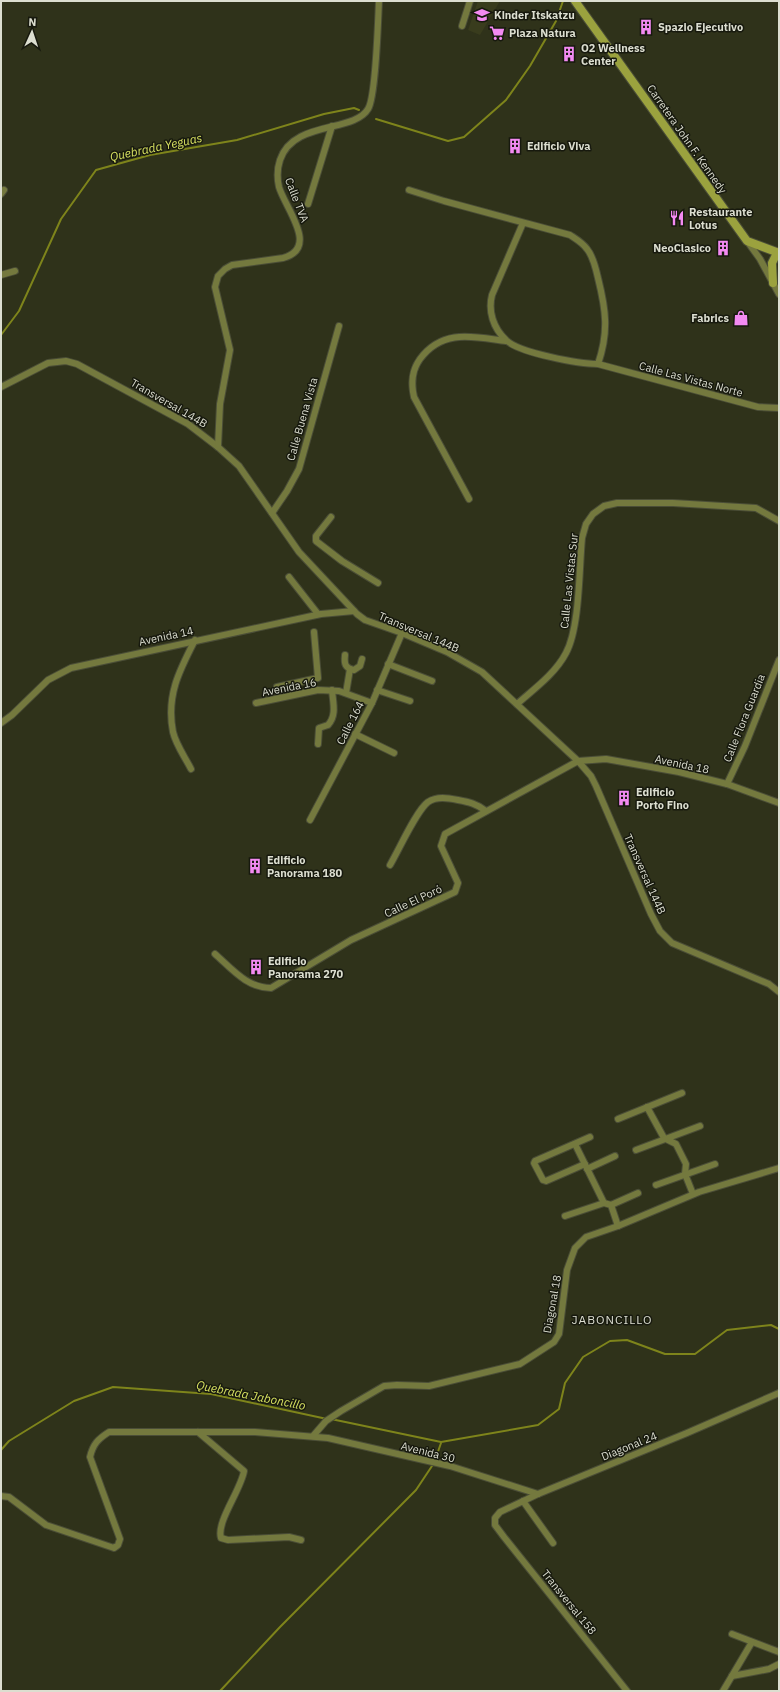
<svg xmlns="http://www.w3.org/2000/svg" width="780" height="1692" viewBox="0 0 780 1692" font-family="'IBM Plex Sans',sans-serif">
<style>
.built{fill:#393c1d}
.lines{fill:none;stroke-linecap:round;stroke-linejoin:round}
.stream{stroke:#7e841b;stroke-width:2}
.street-casing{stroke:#4b4e37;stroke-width:8}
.secondary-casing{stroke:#4b4e37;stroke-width:10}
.street{stroke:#74793e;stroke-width:6}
.secondary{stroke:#9ba23e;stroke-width:8}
.labels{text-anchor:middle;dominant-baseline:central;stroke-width:3;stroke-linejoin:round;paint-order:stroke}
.poi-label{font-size:11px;font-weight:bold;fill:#dcded0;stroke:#17190e;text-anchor:start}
.street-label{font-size:11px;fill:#dcded0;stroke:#17190e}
.water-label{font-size:12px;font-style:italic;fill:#d8e261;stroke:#17190e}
.neighbourhood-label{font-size:12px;letter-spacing:1px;fill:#dcded0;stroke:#17190e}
</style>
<rect width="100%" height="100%" fill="#2f321a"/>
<!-- built -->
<polygon class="built" points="478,1 500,1 480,35 468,30"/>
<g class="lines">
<!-- stream -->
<g class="stream">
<polyline points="376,119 448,141 464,137 506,100 530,66 556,21 563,1"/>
<polyline points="1,335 19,311 61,219 96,170 150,155 237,140 324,114 354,108 359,110"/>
<polyline points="331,1419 441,1442 538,1425 559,1409 565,1383 583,1357 610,1341 627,1340 665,1354 695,1354 727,1330 771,1325 779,1329"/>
<polyline points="1,1450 9,1441 74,1401 113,1387 211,1394 327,1419"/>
<polyline points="220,1691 280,1627 416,1490 434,1463 441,1443"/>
</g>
<!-- street casing -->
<g class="street-casing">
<g id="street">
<polyline points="462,26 470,1"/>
<path d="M409,190L444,201L570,235C576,239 583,243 587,249C593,256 596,269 598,278C606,310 609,332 598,364L758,407L779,408"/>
<polyline points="1,194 4,190"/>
<polyline points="308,204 332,126"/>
<path d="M523,223L492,295C488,311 493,328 506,340C519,353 580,364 598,364"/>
<polyline points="747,241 760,259 779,294"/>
<polyline points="1,275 15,271"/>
<polyline points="1,387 48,363 66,361 77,364 188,424 218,447 239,466 299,552 357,614 365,620 402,633 447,652 482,672 578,761 591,776 596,786 651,914 660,931 672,943 769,984 779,992"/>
<path d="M218,447L220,404L230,350L215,287L218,276L225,269L232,265L283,258C320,248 285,208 279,187C277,178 277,169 280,160C293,120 354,133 368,109C376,97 378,20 379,1"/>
<path d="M469,499L414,397C411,384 412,370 420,359C443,328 474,337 506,341"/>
<polyline points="272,513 287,491 299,469 339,326"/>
<polyline points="331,517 316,536 316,541 342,561 378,583"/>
<polyline points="289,577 318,614"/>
<path d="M345,655C344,664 345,668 354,670L360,666L362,659"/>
<polyline points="388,664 432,681"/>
<polyline points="277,687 318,678 314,632"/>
<polyline points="377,690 410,701"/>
<polyline points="346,693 350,669"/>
<polyline points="256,703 318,690 339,691 372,703"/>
<path d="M517,704C534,689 555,674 566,653C580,627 579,569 582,538L586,524L593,514L604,506L617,503H673L756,508L779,521"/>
<polyline points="1,723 12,715 48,680 71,668 321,614 354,611"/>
<polyline points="355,734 394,753"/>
<path d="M318,744L319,728L328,725C337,715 333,703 332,690"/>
<path d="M191,769C185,757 176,745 173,732C166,696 179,671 195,640"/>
<polyline points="727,784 745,746 779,660"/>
<polyline points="310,820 372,703 402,633"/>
<path d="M390,865C399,850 416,811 428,802C437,796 448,798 458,800C469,802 477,804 486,811"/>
<path d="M215,954C232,969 247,988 271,988L351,940L455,892L458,883L441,846L445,834L578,761L606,759L679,772L727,784L779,803"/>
<polyline points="647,1107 664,1138 676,1144 686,1164 685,1174 693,1194"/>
<polyline points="618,1119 682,1093"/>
<polyline points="575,1144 604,1203 611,1205 618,1226"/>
<polyline points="636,1150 700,1126"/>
<polyline points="585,1164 546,1181 543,1180 534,1163 535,1161 590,1137"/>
<polyline points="587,1169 615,1156"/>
<polyline points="656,1185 715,1164"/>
<polyline points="611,1205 638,1193"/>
<polyline points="565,1216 604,1203"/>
<path d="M198,1432L244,1471C241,1490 216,1522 221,1538L228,1540L289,1537L301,1540"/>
<polyline points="313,1436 326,1421 341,1411 384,1386 397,1385 429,1386 520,1364 554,1342 559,1334 567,1270 575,1248 586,1237 618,1226 699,1192 779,1168"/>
<path d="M1,1496L9,1497L46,1525L114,1548L118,1545L120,1539L90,1457C93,1444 98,1439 109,1432H255L328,1438L450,1466L538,1494"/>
<polyline points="523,1501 553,1543"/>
<polyline points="732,1634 779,1652"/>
<polyline points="732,1676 769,1669 779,1664"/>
<polyline points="627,1691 504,1537 495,1525 495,1518 500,1512 538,1494 687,1433 779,1393"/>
<polyline points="723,1691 752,1642"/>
</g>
</g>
<!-- secondary casing -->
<g class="secondary-casing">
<g id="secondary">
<polyline points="575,1 747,241 779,253"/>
<polyline points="773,283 772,263 776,255 779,254"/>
</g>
</g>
<!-- street -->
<use href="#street" class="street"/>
<!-- secondary -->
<use href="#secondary" class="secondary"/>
</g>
<!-- icons -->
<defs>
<g id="school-bare" transform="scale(1.2)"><path d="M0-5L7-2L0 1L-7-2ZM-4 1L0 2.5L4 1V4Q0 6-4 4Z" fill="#f38af2" stroke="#17190e" stroke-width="2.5" paint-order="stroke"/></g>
<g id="building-bare" transform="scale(1.2)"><path d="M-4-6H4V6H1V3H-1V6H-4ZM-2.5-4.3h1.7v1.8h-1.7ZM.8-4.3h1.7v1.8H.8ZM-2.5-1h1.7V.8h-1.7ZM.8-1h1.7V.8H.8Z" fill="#f38af2" stroke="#17190e" stroke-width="2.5" paint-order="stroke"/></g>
<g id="supermarket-bare" transform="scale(1.2)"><path d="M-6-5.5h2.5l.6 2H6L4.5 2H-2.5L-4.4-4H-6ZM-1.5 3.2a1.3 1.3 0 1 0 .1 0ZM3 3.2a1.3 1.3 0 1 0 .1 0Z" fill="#f38af2" stroke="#17190e" stroke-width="2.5" paint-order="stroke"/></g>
<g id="restaurant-bare" transform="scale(1.2)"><path d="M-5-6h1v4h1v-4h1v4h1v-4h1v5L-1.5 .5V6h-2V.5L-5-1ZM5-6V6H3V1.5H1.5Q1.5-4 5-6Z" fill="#f38af2" stroke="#17190e" stroke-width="2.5" paint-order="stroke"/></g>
<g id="shop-bare" transform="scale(1.2)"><path d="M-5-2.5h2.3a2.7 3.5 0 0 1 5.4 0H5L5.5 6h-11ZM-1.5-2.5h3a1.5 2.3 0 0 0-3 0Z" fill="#f38af2" stroke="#17190e" stroke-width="2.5" paint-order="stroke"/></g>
</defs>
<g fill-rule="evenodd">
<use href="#school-bare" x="482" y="15"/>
<use href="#building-bare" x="646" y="27"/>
<use href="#supermarket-bare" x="497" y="33"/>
<use href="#building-bare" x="569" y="54"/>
<use href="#building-bare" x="515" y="146"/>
<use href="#restaurant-bare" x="677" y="218"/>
<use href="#building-bare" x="723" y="248"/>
<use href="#shop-bare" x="741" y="318"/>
<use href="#building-bare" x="624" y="798"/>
<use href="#building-bare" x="255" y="866"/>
<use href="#building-bare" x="256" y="967"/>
</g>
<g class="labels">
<!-- poi labels -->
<g class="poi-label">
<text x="494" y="15">Kinder Itskatzu</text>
<text x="658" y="27">Spazio Ejecutivo</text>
<text x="509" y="33">Plaza Natura</text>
<text x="581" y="48">O2 Wellness<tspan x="581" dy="13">Center</tspan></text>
<text x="527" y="146">Edificio Viva</text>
<text x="689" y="212">Restaurante<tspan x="689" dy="13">Lotus</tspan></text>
<text x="711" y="248" text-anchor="end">NeoClasico</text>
<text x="729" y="318" text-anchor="end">Fabrics</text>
<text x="636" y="792">Edificio<tspan x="636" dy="13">Porto Fino</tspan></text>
<text x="267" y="860">Edificio<tspan x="267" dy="13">Panorama 180</tspan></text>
<text x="268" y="961">Edificio<tspan x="268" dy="13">Panorama 270</tspan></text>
</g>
<!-- street labels -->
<g class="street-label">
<text transform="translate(687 139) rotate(55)">Carretera John F. Kennedy</text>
<text transform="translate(297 200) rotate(69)">Calle TVA</text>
<text transform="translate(691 379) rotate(15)">Calle Las Vistas Norte</text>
<text transform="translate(169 403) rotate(30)">Transversal 144B</text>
<text transform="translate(302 419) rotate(-74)">Calle Buena Vista</text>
<text transform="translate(569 581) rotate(-84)">Calle Las Vistas Sur</text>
<text transform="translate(419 632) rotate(23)">Transversal 144B</text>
<text transform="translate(166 636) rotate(-12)">Avenida 14</text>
<text transform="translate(289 687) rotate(-11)">Avenida 16</text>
<text transform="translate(744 718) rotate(-68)">Calle Flora Guardia</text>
<text transform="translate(350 723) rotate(-63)">Calle 164</text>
<text transform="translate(682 764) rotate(12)">Avenida 18</text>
<text transform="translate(645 874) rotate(66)">Transversal 144B</text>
<text transform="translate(413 901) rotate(-25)">Calle El Poró</text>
<text transform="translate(552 1304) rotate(-80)">Diagonal 18</text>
<text transform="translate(629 1446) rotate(-22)">Diagonal 24</text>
<text transform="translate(428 1452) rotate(14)">Avenida 30</text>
<text transform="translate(569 1602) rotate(51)">Transversal 158</text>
</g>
<!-- water labels -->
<g class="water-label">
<text transform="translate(156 147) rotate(-12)">Quebrada Yeguas</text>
<text transform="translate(251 1395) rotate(11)">Quebrada Jaboncillo</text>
</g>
<!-- neighbourhood labels -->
<g class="neighbourhood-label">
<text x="612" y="1319">JABONCILLO</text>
</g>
</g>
<!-- border -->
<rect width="780" height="1692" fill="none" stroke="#dcded0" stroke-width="4"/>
<!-- north arrow -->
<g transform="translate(32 32) rotate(3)" stroke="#17190e" stroke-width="3" paint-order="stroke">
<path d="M0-3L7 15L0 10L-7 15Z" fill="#dcded0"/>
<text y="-6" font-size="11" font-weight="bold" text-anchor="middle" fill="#dcded0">N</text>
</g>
</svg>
